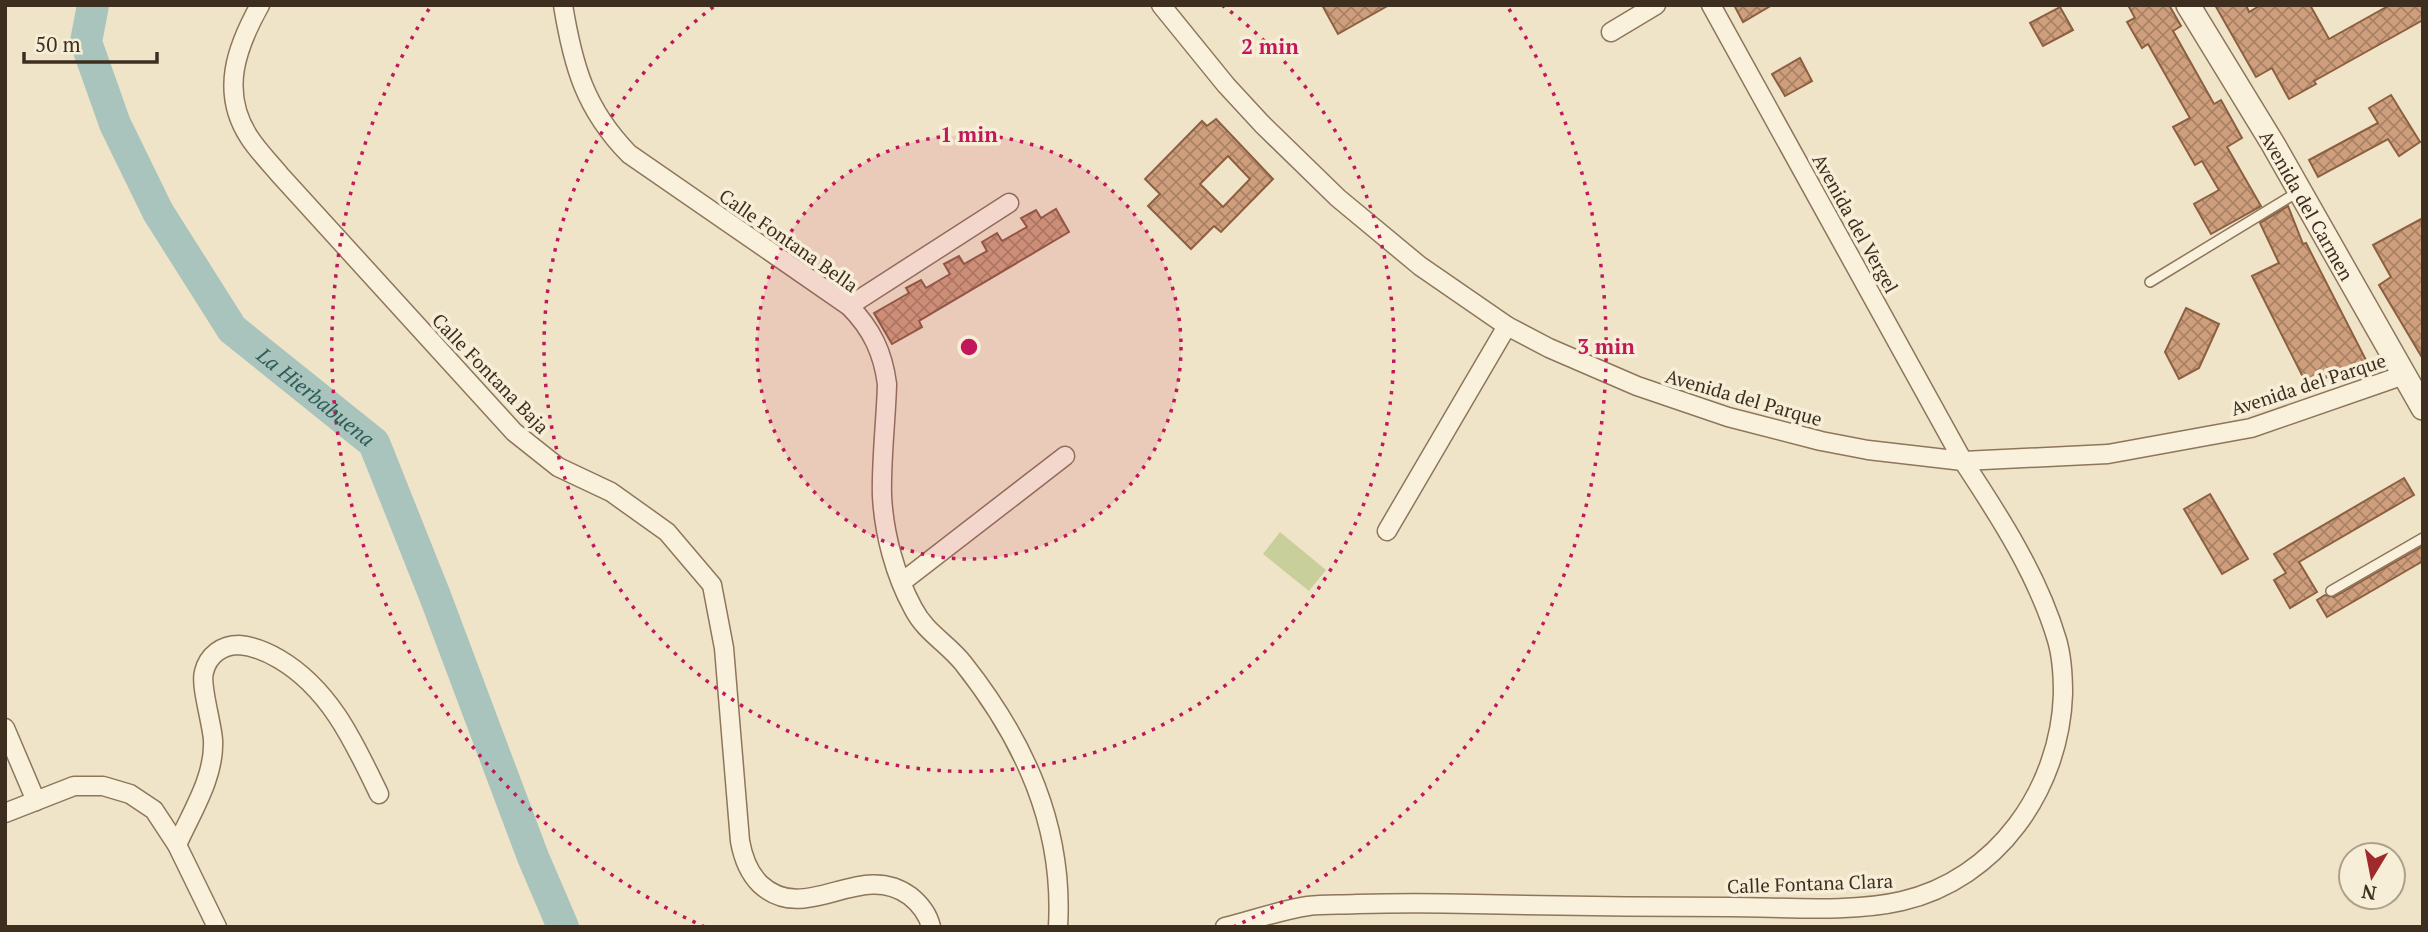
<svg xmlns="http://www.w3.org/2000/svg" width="2428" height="932" viewBox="0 0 2428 932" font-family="'PT Serif',serif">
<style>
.pitch{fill:#c9cf9b}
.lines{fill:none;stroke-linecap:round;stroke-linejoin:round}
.river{stroke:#a9c4bc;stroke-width:32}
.building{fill:url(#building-cross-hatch);stroke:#8d5f41;stroke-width:2;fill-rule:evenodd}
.service-casing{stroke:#8d765c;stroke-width:12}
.minor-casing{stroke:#8d765c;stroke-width:21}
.tertiary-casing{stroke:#8d765c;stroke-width:26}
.service{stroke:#faf1dc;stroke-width:9}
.minor{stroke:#faf1dc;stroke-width:18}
.tertiary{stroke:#faf1dc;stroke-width:23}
.ring{fill:none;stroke:#c2185b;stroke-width:3.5;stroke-dasharray:3.5 7}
.labels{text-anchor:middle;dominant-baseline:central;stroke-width:7;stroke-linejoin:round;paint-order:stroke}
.street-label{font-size:19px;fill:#3d2e20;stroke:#f7eed8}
.water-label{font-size:21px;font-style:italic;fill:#2f5d5a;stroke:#f7eed8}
.centre{fill:#c2185b;stroke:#f7eed8;stroke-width:3.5}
.ring-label{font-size:21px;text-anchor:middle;font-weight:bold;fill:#c2185b;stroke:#f7eed8;stroke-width:7;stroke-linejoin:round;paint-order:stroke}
</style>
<defs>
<pattern id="building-cross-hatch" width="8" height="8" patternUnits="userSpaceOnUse" patternTransform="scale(1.75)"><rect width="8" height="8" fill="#cf9f7d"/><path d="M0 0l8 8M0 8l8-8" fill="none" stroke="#a98266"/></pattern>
</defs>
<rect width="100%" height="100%" fill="#f0e4c8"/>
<!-- pitch -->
<polygon class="pitch" points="1280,532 1326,570 1309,591 1263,554"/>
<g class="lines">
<!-- river -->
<path class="river" id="s1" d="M93,5L86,42L115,124L158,212L232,329L374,443L435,596L533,857L563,927"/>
</g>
<!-- building -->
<g class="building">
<polygon points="1322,5 1389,5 1338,34"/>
<polygon points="1734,5 1772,5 1743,22"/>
<polygon points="2128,5 2169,5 2181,26 2173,31 2214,104 2221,100 2242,138 2227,147 2261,206 2211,234 2194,204 2219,190 2202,161 2195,165 2173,127 2190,118 2148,44 2142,48 2127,22 2135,18"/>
<polygon points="2215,5 2246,5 2249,12 2261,5 2310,5 2329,39 2390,5 2423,5 2423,20 2314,81 2316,84 2289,99 2272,68 2256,77"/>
<polygon points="2060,7 2073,30 2043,46 2030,23"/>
<polygon points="1800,58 1812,81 1785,96 1772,74"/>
<polygon points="2391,95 2420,142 2399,156 2388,139 2318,177 2309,160 2378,123 2369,108"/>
<path d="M1216,119L1273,179L1221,232L1214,226L1191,249L1148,206L1160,194L1145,179L1202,121L1207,126ZM1228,156L1250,179L1223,207L1200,184Z"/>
<polygon points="2288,206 2303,244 2306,243 2367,362 2339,376 2337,372 2308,387 2252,276 2279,263 2260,223"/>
<polygon points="1056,209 1069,232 919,321 922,327 892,344 874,313 909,293 906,288 921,280 926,288 950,274 944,264 959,256 964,264 987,251 982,242 997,233 1002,241 1027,227 1021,218 1036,210 1041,218"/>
<polygon points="2423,218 2423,359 2379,285 2391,277 2373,245"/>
<polygon points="2186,308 2219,324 2199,368 2179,379 2165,352"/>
<polygon points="2404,478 2414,495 2299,562 2317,592 2290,608 2274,580 2286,573 2274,554"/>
<polygon points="2210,494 2248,559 2222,574 2184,509"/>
<polygon points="2423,546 2423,561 2327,617 2317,600 2325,595 2334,597"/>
</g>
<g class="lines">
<!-- service casing -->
<g class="service-casing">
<g id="service">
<polyline points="2150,282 2298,192"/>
<polyline points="2331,591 2423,538"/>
</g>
</g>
<!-- minor casing -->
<g class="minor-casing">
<g id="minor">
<path d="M260,5C236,48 220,92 249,137C258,151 270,163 280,175L514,432L558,467L611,492L667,532L712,585L724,648L740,841C743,858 748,872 760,884C806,927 859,859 910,896C920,904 928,914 931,927"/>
<path d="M563,5C573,66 585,109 629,154L849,306C872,329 883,353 887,384C886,421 881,460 882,496C884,534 895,575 913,608C925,632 947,643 963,663C1024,740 1064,826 1058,927"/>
<polyline points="1161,5 1226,85 1262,124 1338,198 1420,266 1507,326 1549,348 1637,386 1728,417 1821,441 1868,450 1963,461 2108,454 2251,428 2404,375"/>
<polyline points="1611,32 1656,5"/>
<polyline points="849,306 1009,203"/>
<polyline points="1387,531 1507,326"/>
<polyline points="902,582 1065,456"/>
<polyline points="5,728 36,801"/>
<polyline points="5,813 74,786 103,786 130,794 154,810 177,845 217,927"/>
<path d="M177,845C191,813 215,777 213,740C212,723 200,685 204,672C208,655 222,645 239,645C253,646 267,652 279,659C330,689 354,742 379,794"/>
<path d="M1225,927C1253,920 1281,910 1308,906C1324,904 1341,905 1357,904C1396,903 1435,903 1474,904C1559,906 1645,907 1731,907C1784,907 1851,913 1902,901C1997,879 2060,789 2063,694C2063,677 2062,657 2057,640C2038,576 2000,517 1963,461L1711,5"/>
</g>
</g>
<!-- tertiary casing -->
<g class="tertiary-casing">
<g id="tertiary">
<path id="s2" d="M2188,5L2273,144L2423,408"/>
</g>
</g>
<!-- service -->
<use href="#service" class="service"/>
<!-- minor -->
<use href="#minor" class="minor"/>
<!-- tertiary -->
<use href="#tertiary" class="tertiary"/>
</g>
<!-- distance rings -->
<circle cx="969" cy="347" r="212" fill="#c2185b" fill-opacity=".12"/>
<g class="ring">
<circle cx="969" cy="347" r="212"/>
<path d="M1222 5A425 425 0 1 1 716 5"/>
<path d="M705 927A637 637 0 0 1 429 9M1509 9A637 637 0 0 1 1233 927"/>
</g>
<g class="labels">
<!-- street labels -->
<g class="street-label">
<text stroke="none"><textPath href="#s2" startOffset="233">Avenida del Carmen</textPath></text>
<text transform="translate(1856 223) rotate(61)">Avenida del Vergel</text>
<text transform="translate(789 240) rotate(35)">Calle Fontana Bella</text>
<text transform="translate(491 373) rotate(46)">Calle Fontana Baja</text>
<text transform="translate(2308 384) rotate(-18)">Avenida del Parque</text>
<text transform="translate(1744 397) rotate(16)">Avenida del Parque</text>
<text transform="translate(1810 883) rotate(-2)">Calle Fontana Clara</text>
</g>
<!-- water labels -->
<g class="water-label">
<text stroke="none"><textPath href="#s1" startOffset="469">La Hierbabuena</textPath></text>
</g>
</g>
<circle cx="969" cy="347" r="10" class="centre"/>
<g class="ring-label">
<text x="1270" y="54">2 min</text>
<text x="969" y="142">1 min</text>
<text x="1606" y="354">3 min</text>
</g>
<!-- border -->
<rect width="2428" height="932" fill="none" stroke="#3d2e20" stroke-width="14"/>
<!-- north arrow -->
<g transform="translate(2372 876) rotate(190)"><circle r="33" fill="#f7eed8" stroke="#ada18e" stroke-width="2"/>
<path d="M0-5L12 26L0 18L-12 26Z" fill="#9e2a2b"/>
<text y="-10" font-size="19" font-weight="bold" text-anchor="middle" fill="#3d2e20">N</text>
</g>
<!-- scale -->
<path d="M24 52v10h133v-10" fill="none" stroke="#3d2e20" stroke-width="3.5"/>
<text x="35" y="52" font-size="21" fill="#3d2e20" stroke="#f7eed8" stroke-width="5" paint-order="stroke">50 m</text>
</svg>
